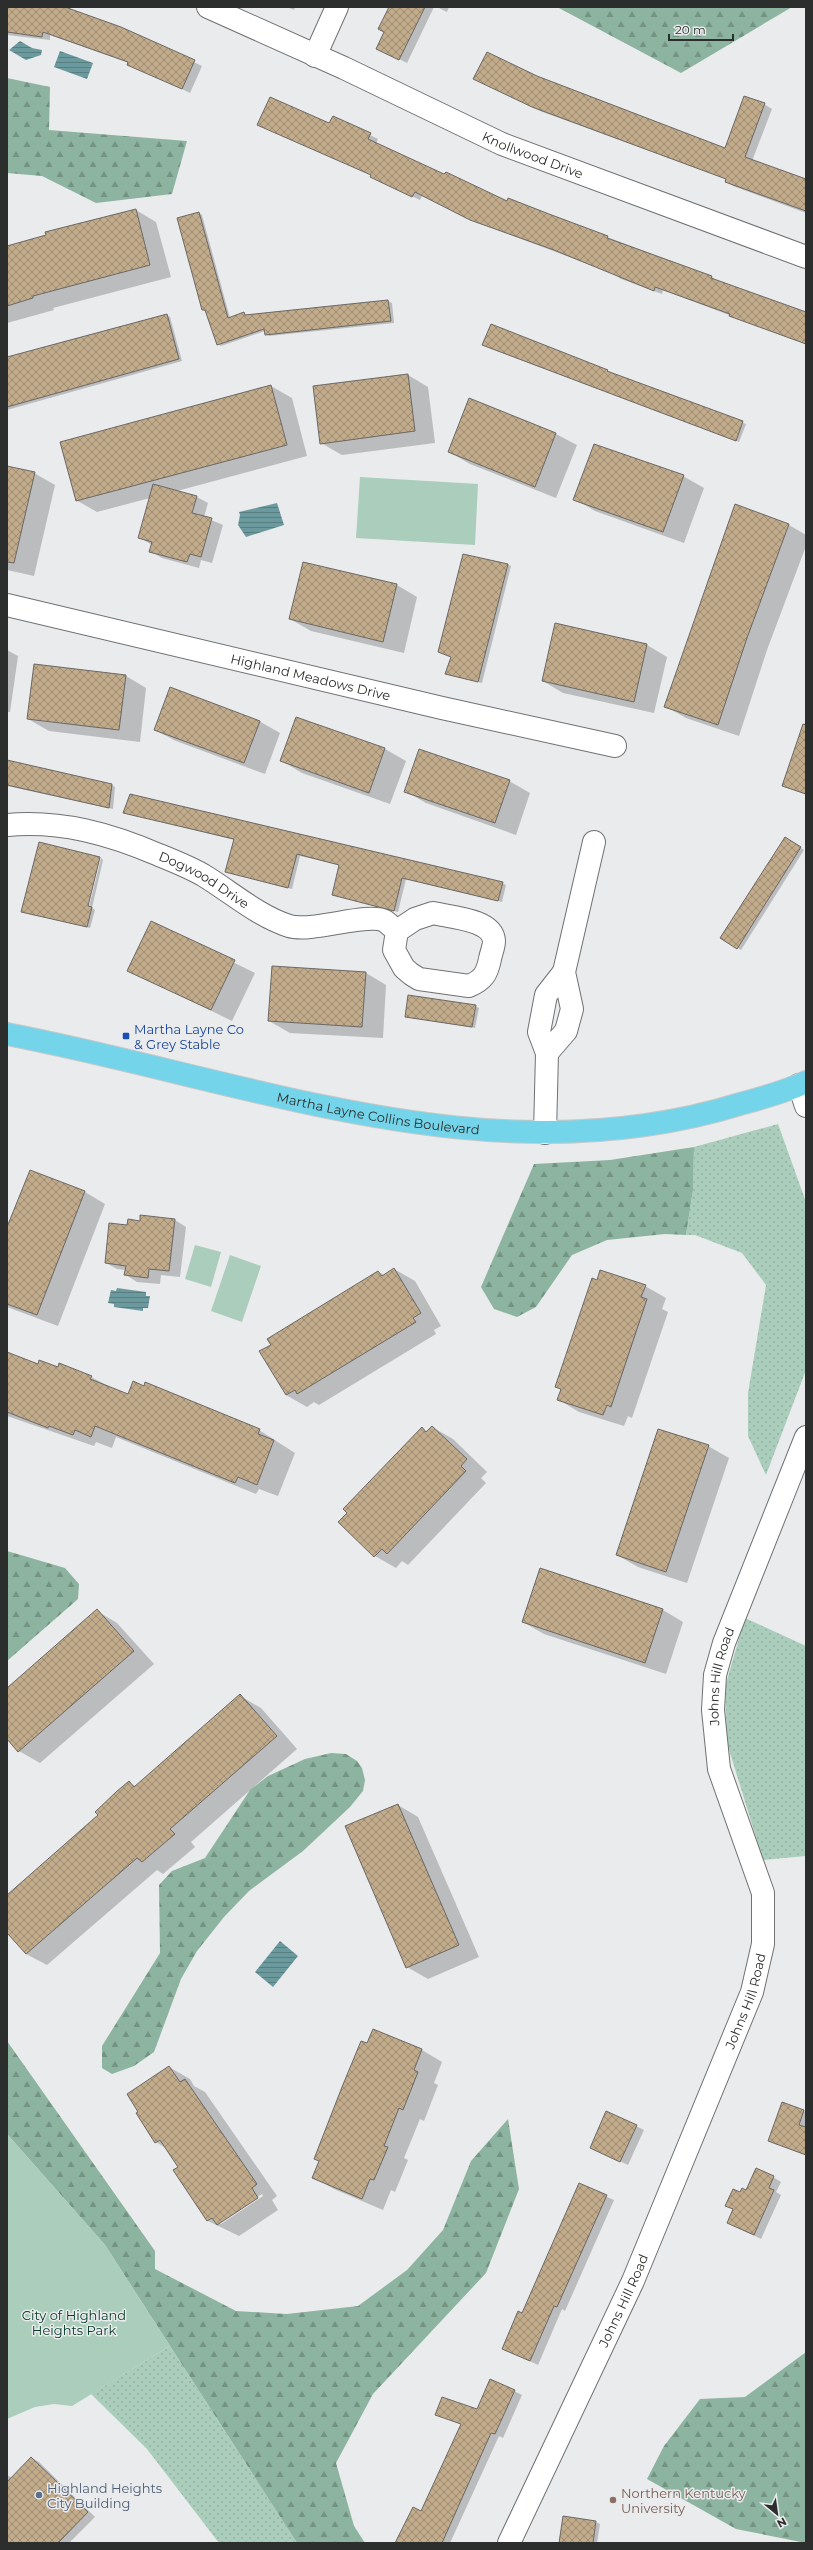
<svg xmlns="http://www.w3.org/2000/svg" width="813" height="2550" viewBox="0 0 813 2550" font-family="Montserrat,sans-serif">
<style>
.grass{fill:url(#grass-dots)}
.forest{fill:url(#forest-firs)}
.park{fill:#abcebc}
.water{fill:url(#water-rules)}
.shadow{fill:#0003;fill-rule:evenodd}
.building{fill:url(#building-cross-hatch);stroke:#6a6866}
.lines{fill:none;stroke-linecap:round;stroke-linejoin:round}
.minor-casing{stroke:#707173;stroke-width:24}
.major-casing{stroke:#c8c8c8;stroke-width:24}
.minor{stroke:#fff;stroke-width:22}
.major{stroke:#74d4e9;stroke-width:22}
.transit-dot{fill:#1a4fb4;stroke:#eaebed;stroke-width:1.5}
.service-dot{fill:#5c6f8a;stroke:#eaebed;stroke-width:1.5}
.education-dot{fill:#8d6e63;stroke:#eaebed;stroke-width:1.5}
.labels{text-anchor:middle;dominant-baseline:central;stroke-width:3;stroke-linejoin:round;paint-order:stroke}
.street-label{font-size:13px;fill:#2c2d2d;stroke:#eaebed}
.transit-label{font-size:13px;fill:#164399;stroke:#eaebed;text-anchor:start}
.park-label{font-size:13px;fill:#033a26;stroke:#eaebed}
.service-label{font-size:13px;fill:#4e5e75;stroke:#eaebed;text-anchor:start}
.education-label{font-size:13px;fill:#785e54;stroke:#eaebed;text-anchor:start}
</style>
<defs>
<pattern id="grass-dots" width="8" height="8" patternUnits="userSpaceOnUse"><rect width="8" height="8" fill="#abcebc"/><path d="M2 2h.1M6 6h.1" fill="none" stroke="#93b1a2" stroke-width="1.8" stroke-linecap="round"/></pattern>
<pattern id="forest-firs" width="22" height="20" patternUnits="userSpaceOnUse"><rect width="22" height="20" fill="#8db4a0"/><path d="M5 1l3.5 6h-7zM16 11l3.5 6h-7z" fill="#739383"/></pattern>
<pattern id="water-rules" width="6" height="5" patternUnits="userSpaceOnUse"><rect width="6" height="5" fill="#6b9a9e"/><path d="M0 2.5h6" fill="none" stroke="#587e81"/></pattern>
<pattern id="building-cross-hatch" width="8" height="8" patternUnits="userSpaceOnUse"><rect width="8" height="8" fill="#c2ab8b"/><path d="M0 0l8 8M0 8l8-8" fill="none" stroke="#9e8c72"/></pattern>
</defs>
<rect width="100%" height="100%" fill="#eaebed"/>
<!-- grass -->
<g class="grass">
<polygon points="778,1124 806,1202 806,1370 766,1475 748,1436 748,1393 766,1285 742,1253 695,1235 686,1235 693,1190 694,1147"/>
<polygon points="745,1618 806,1646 806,1856 763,1860 727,1743 725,1687"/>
<polygon points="170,2346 297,2543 219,2543 147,2449 91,2394"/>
</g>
<!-- forest -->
<g class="forest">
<polygon points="557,7 792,7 681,73"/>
<polygon points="7,78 50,87 49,130 187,141 172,194 96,203 42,176 7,173"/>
<polygon points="694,1147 693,1190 686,1235 665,1234 607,1240 572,1255 536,1307 517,1317 494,1309 481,1287 534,1164 610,1160"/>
<polygon points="7,1551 65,1568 79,1584 78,1599 7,1661"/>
<polygon points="331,1753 346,1754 357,1761 362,1768 365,1780 363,1791 350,1807 303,1851 249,1891 224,1917 197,1951 181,1979 154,2052 134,2066 112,2074 102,2068 102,2046 160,1953 159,1885 172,1871 205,1858 250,1790 268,1776 305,1759"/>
<polygon points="7,2041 155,2251 155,2269 236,2311 287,2314 358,2306 407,2270 443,2230 471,2161 508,2119 519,2189 486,2273 373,2394 336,2463 354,2526 365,2543 297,2543 105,2245 7,2134"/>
<polygon points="806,2352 806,2543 736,2529 647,2479 664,2446 700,2399 745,2397"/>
</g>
<!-- park -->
<g class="park">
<polygon points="360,477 478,484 475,545 356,538"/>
<polygon points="195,1245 221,1252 211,1287 185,1279"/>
<polygon points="230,1255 261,1266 242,1322 211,1311"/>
<polygon points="7,2134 105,2245 170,2346 72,2406 54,2404 35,2407 7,2419"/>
</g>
<!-- water -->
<g class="water">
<polygon points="20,41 32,48 42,50 41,55 26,60 9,50"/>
<polygon points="60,51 93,63 87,79 54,67"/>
<polygon points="277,503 284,525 246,537 238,525 240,515 239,512"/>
<polygon points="117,1288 146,1292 146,1296 150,1296 148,1308 143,1308 143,1311 114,1307 114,1304 108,1303 111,1290 116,1291"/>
<polygon points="280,1941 298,1956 273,1987 255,1972"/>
</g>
<!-- shadow -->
<g class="shadow">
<polygon points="7,7 42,7 120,28 202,66 190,93 129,63 50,35 50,40 7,35"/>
<polygon points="287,7 295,7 294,10"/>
<polygon points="390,7 434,7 407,63 385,52"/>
<polygon points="437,7 449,7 447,12"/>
<polygon points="537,77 725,149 764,104 772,109 752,161 806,181 806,213 733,186 726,181 727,179 540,111 482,82"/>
<polygon points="333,117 378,139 376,144 507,203 607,237 711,276 718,282 806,313 806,344 663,290 662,294 621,279 614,274 479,223 422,196 420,200 379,181 372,175 258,125 330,125"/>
<polygon points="136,210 156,222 171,277 53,308 54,310 7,323 7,247"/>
<polygon points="199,213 202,215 230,318 244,313 248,316 388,301 392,303 394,323 269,336 265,331 221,346 218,344 207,312 203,310"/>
<polygon points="167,315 170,317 182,361 7,410 7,358"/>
<polygon points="487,347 607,370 610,374 746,424 739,442"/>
<polygon points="408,375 428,387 435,443 342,455 321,443"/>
<polygon points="271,386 292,398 307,456 177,491 197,497 208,503 204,517 223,525 212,563 201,560 199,568 162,558 150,551 152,545 139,537 150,498 97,512 76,500"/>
<polygon points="470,399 556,434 577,445 556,498 470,464 449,452"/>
<polygon points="7,467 34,473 55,485 34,576 7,570"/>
<polygon points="683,476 704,488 684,543 595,511 575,499"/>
<polygon points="789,525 806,535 806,546 767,650 739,736 686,718 665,706"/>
<polygon points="507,564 511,566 482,683 450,675 447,674 452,657 439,652"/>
<polygon points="397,585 417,597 404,653 311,631 290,619"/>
<polygon points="647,645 667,657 654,713 563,693 543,681"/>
<polygon points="7,650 18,656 10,712 7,712"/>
<polygon points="126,676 146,688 140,742 49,731 28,719"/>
<polygon points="297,718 385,749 406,761 390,804 302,773 282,761"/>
<polygon points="806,720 806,795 783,785"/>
<polygon points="259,721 280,733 265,774 176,741 155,730"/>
<polygon points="7,761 112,785 115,787 113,809 7,786"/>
<polygon points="509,781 530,793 516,835 426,803 405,791"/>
<polygon points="124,812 502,883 506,885 502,902 406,879 398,912 333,895 340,865 300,856 292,889 226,872 234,840"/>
<polygon points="785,838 804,850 741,950 722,938"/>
<polygon points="101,858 103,860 92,908 95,910 90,928 22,911 88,911"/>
<polygon points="152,922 255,973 232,1021 128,970"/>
<polygon points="366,973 386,985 383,1038 290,1033 269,1021"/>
<polygon points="475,1006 479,1008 475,1028 406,1017"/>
<polygon points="30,1171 85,1192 105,1204 58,1326 7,1307 7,1230"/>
<polygon points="175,1220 186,1227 180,1277 161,1275 160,1284 137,1282 126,1275 126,1270 117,1269 106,1263 128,1227 141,1222"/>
<polygon points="394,1269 415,1281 441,1326 434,1330 436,1334 319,1405 314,1402 307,1407 286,1395 272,1345 378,1272 384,1275"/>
<polygon points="597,1281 645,1286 666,1298 662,1309 668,1312 632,1418 628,1416 624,1426 579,1412 559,1400 562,1390 557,1387"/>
<polygon points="7,1353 39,1365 91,1377 128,1396 259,1430 295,1453 278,1496 259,1489 256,1494 116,1437 112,1448 96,1442 94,1446 7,1416"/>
<polygon points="432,1427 453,1439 487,1472 481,1478 486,1483 408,1565 402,1561 396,1568 375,1556 422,1429 428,1432"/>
<polygon points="708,1446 729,1458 687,1583 638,1567 617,1555"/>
<polygon points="541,1570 663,1610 683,1622 666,1674 544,1634 523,1622"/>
<polygon points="97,1611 117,1623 154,1664 40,1763 19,1751 7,1737 7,1689"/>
<polygon points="240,1696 261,1708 297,1749 191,1842 195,1847 163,1874 157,1870 47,1965 26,1954 7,1931 7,1896 100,1815 129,1783 136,1786"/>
<polygon points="398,1805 418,1817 479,1957 428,1979 407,1967"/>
<polygon points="374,2030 422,2050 442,2062 434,2083 438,2085 424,2121 420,2119 404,2158 408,2160 395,2192 391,2190 383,2210 334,2189 313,2177"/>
<path d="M169,2067L190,2079L194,2086L205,2092L277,2196L272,2200L278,2210L239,2236L208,2221L179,2167L167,2149L156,2142L137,2114ZM262,2194L263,2196L221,2224L219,2222Z"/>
<polygon points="783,2103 806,2112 806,2155 769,2141"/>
<polygon points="636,2126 644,2130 628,2165 591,2148"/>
<polygon points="773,2177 781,2182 776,2192 781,2195 761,2239 728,2223 734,2210 727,2206 741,2193"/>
<polygon points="579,2185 614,2200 565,2311 562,2309 538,2365 503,2349 523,2314"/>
<polygon points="514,2391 522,2395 503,2438 499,2436 450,2543 404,2543 422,2512 462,2425 437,2414 477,2410"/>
<polygon points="32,2458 39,2462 95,2517 69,2543 7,2543 7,2475 12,2478"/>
<polygon points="595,2522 600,2524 597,2543 560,2543"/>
</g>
<!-- building -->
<g class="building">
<polygon points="7,7 65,7 121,27 195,60 182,89 127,65 128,62 43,32 42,37 7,32"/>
<polygon points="389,7 425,7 399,60 376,49 384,32 378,29"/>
<polygon points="487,52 537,76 725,148 744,96 765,103 745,157 806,179 806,211 725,182 726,179 532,107 473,79"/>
<polygon points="270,97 329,123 333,116 371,133 368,139 444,174 446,172 507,201 508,198 549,214 608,236 607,238 712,276 711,278 806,312 806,344 729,316 730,314 655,287 654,291 554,250 470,220 415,192 412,197 370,177 371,175 257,125"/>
<polygon points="136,209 150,265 33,296 33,298 7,306 7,246 46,235 45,232"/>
<polygon points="199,212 228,318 244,312 245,315 388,300 391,321 265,335 264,329 217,345 205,310 202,310 177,218"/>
<polygon points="167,314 179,359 7,407 7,357"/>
<polygon points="491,324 608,370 607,371 743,421 736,441 482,345"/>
<polygon points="408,374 415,431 320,444 313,386"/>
<polygon points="271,385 287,445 76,501 60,442"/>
<polygon points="469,398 556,433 535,487 448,452"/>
<polygon points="594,444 684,475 663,532 573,500"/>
<polygon points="7,466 35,472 14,563 7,562"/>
<polygon points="153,484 197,496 192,513 212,518 201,557 190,554 187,562 149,552 152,542 138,538"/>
<polygon points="735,504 789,524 747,638 718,725 664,707"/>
<polygon points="463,554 508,564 478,682 445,674 451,657 438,652"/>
<polygon points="303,562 397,584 383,642 289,619"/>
<polygon points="555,623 647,644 634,702 542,681"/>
<polygon points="34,664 126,675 119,730 27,719"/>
<polygon points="170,687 260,721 244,763 154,730"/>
<polygon points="296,717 385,748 369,793 280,761"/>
<polygon points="803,724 806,725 806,794 782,786"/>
<polygon points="419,749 510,780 495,823 404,792"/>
<polygon points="7,760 112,784 109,808 7,785"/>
<polygon points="130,794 503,882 498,901 402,878 394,911 332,895 339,865 297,854 288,888 225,872 234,839 123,813"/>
<polygon points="785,837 801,847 737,949 720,938"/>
<polygon points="39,842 100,857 88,906 92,907 87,927 21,912"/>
<polygon points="151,921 235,960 211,1010 127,971"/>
<polygon points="272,966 366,972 362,1027 268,1021"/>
<polygon points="408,995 476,1005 472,1027 405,1017"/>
<polygon points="30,1170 85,1191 37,1315 7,1304 7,1227"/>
<polygon points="140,1215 175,1219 169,1271 149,1269 148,1278 124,1275 126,1266 105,1263 109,1223 127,1225 128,1219 140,1221"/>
<polygon points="394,1268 421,1313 413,1318 416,1322 297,1394 295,1390 286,1395 259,1351 271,1345 267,1339 378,1271 382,1276"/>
<polygon points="600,1270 646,1285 641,1297 647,1299 611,1407 607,1405 603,1415 557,1400 561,1389 555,1387 592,1278 597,1280"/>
<polygon points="7,1352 38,1364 39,1360 58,1367 59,1363 92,1376 90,1379 128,1394 133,1381 144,1386 145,1382 260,1429 258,1434 274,1440 257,1485 238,1477 235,1483 95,1426 91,1437 75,1430 73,1435 49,1426 48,1428 7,1412"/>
<polygon points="432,1426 467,1459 461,1466 466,1471 387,1554 382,1549 374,1557 338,1522 347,1513 343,1509 422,1427 426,1432"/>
<polygon points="658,1429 709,1445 666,1572 616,1555"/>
<polygon points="540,1568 663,1609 645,1663 522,1622"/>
<polygon points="97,1609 134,1651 18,1752 7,1739 7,1688"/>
<polygon points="240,1694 277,1736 170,1829 175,1834 142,1862 137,1858 26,1954 7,1933 7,1895 98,1815 95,1812 116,1792 129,1781 134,1787"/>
<polygon points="398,1804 459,1945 406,1968 345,1826"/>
<polygon points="373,2029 422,2049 414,2070 418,2072 403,2110 399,2108 384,2146 388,2147 374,2180 370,2179 362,2199 312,2178 319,2161 314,2159 342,2087 361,2041 367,2043"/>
<polygon points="169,2066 180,2082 185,2079 257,2184 252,2188 258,2198 217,2225 212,2218 207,2221 173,2170 178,2167 160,2140 155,2143 136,2113 138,2112 127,2094"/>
<polygon points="782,2102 804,2110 799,2125 806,2127 806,2155 768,2141"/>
<polygon points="606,2111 637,2125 620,2162 590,2148"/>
<polygon points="756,2168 774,2176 769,2188 774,2190 754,2235 727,2223 733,2209 725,2206 733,2189 740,2192 742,2188 746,2190"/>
<polygon points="579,2183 607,2195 557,2307 554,2306 530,2361 502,2349 518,2311 522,2313"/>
<polygon points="490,2379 515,2390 495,2434 491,2433 442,2543 395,2543 413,2507 421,2511 461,2424 435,2415 442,2397 477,2409"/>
<polygon points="31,2457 88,2512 58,2543 7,2543 7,2482"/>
<polygon points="563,2516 596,2521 593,2543 559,2543"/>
</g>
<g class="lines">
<!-- minor casing -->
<g class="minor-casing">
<g id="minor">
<path id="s1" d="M208,7L344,68L502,144L806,257"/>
<polyline points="315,56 337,7"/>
<path id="s2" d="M7,605L442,708L615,746"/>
<path id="s3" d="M7,825C61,820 110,834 159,855C174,861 189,867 203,875C231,892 258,916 289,926C312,933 367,912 385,921C389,924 393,928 397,931"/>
<path d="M433,913C449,917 493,919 494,941C494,947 491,953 490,959C487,974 483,980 469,986L419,979L411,974L404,968L394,950L397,931L415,919Z"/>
<polyline points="547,1053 566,1031 572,1009 564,972 594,842"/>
<polyline points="799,1085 806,1106"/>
<polyline points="545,1133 547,1053 539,1032 546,995 564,972"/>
<path id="s4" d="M509,2543L633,2281L752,1992L763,1944V1893L719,1769L713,1710L715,1675L724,1643L806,1437"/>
</g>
</g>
<!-- major casing -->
<g class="major-casing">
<g id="major">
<path id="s5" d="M7,1034C251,1081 491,1181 740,1104C762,1098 785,1092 806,1082"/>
</g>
</g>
<!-- minor -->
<use href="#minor" class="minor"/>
<!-- major -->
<use href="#major" class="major"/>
</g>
<!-- markers -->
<rect class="transit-dot" x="122" y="1032" width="8" height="8" rx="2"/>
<circle class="service-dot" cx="39" cy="2495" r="4"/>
<circle class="education-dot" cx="613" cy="2500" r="4"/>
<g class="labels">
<!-- street labels -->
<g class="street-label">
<text stroke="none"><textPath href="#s1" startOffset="357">Knollwood Drive</textPath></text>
<text stroke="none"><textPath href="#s2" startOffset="312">Highland Meadows Drive</textPath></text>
<text stroke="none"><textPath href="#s3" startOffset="208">Dogwood Drive</textPath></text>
<text stroke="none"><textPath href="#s5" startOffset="380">Martha Layne Collins Boulevard</textPath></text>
<text stroke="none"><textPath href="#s4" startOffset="928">Johns Hill Road</textPath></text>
<text stroke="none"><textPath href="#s4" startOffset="592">Johns Hill Road</textPath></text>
<text stroke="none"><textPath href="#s4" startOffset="268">Johns Hill Road</textPath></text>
</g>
<!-- transit labels -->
<g class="transit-label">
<text x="134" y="1029">Martha Layne Co<tspan x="134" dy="15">&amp; Grey Stable</tspan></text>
</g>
<!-- park labels -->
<g class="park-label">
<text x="74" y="2315">City of Highland<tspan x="74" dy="15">Heights Park</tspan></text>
</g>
<!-- service labels -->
<g class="service-label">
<text x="47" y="2488">Highland Heights<tspan x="47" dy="15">City Building</tspan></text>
</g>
<!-- education labels -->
<g class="education-label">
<text x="621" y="2493">Northern Kentucky<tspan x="621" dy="15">University</tspan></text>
</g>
</g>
<!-- border -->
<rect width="813" height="2550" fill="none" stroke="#2c2d2d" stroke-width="16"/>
<!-- north arrow -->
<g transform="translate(777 2514) rotate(151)" stroke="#eaebed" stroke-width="3" paint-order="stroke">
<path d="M0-3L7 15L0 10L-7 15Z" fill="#2c2d2d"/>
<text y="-6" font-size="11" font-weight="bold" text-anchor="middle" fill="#2c2d2d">N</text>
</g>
<!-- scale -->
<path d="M669 34v6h64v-6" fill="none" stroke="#2c2d2d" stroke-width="2"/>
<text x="675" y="34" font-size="12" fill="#2c2d2d" stroke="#eaebed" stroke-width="3" paint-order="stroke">20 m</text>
</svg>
